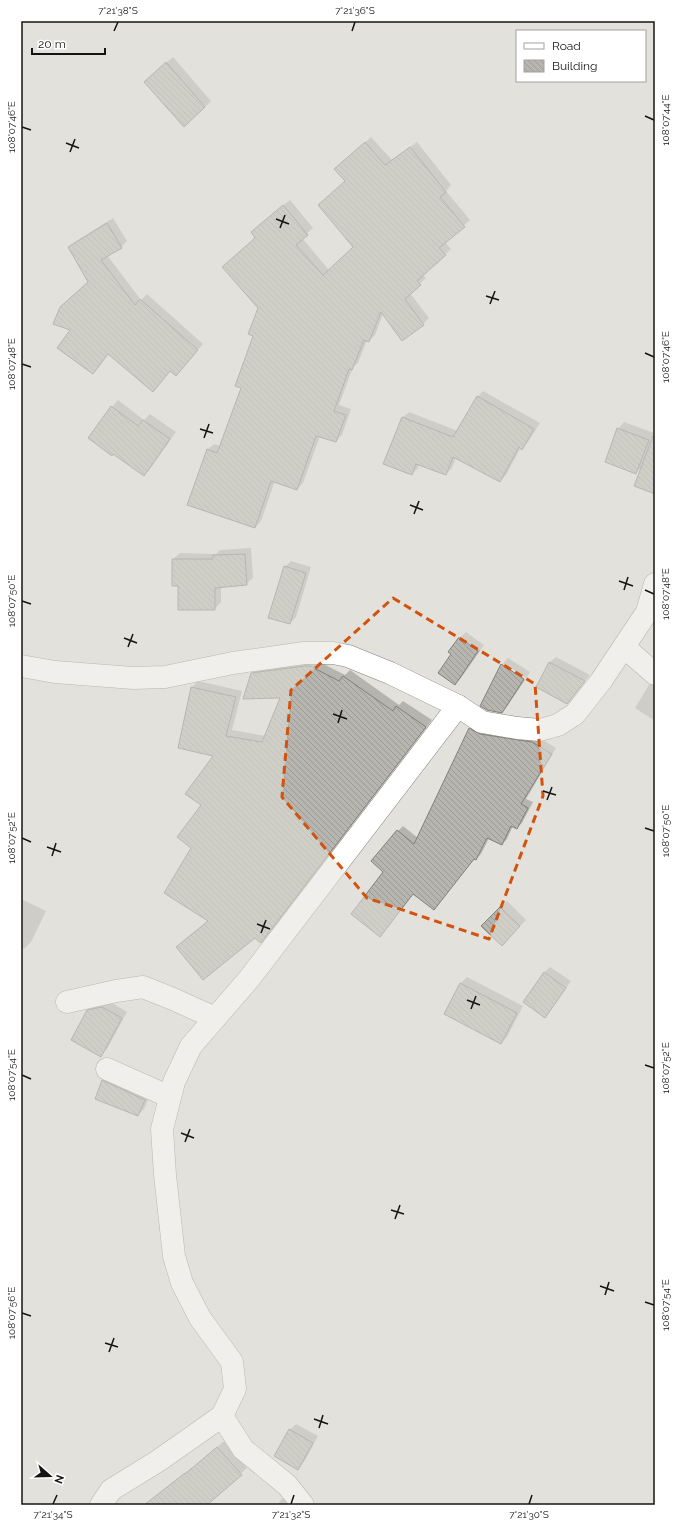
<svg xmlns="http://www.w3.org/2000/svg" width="676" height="1526" viewBox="0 0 676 1526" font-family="Raleway,sans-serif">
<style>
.shadow{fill:#0003}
.building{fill:url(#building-back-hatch);stroke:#83817c}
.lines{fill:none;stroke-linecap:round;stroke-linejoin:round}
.minor-casing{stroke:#85837e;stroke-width:23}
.minor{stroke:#fff;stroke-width:22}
.marked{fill:none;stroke:#d3520d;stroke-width:3;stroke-dasharray:8 5;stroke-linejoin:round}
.ticks{fill:none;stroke:#151412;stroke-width:1.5}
.neatline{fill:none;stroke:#151412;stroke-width:1.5}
.ticks-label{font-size:10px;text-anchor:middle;fill:#151412}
</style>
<defs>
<pattern id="building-back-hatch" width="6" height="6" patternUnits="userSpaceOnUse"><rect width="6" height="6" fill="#b7b5af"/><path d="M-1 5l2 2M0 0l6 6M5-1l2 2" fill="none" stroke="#9c9b96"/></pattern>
</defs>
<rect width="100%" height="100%" fill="#e3e1db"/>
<!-- shadow -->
<g class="shadow">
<polygon points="173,57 211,101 205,107 151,76"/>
<polygon points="371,137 392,160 417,142 451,185 446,191 470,220 445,242 451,249 423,275 426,278 410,293 429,318 423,324 383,314 375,335 369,341 367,340 358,363 353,367 339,405 351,409 342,435 336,441 320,436 303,483 297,489 275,481 261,521 255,527 207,450 214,444 221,446 242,387 254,336 259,308 223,267 256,237 258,226 290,200 313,228 302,238 329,270 354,247 346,181 342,163"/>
<polygon points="113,218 127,241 121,247 107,255 141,300 147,294 203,344 181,369 171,370 109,353 93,373 72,330 89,281 69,247 75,242"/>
<polygon points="483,391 540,423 528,442 522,448 521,447 506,475 500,481 456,457 452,468 446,474 419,464 418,468 412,474 402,418 409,412 458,431 477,397"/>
<polygon points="118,400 144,420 150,414 176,432 150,469 144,475 113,453 112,407"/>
<polygon points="624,422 654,433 644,462 655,457 655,493 643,466 636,472 618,429"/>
<polygon points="251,548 253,578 246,584 221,586 221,602 215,609 173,559 180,553 216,554 220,550"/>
<polygon points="291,561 311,567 296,617 290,623 285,567"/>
<polygon points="466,632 484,645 461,678 455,684 452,654 460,638"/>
<polygon points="556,657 590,675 567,702 549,663"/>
<polygon points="508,658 530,672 526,678 503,663 503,666 525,680 508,705 502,712 482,706 502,664"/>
<polygon points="316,660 345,675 350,670 399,705 403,701 432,720 267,936 261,942 255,937 183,941 209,920 193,848 215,755 192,687 198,681 242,691 232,730 266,736 281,697 252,674 258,667"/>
<polygon points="655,679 655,721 635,708 649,685"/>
<polygon points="475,724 538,737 556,748 526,799 533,802 522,823 517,828 513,826 507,839 502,844 489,838 481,854 476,859 474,858 413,893 380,936 384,872 398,831 403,826 418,838 470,729"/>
<polygon points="21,899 46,911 31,942 24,949 21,947"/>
<polygon points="507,901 526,920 502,945 483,926"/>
<polygon points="550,967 571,981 551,1010 545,1017 544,973"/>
<polygon points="467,977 523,1006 507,1037 501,1043 445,1013 461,983"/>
<polygon points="109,1001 127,1012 107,1049 101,1055 88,1011 95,1004"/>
<polygon points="109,1075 151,1093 144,1109 138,1115 103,1081"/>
<polygon points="296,1424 318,1436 304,1462 298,1468 290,1430"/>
<polygon points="224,1441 247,1468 205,1505 146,1505 191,1468 192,1469"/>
<polygon points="286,1495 298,1505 278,1505 280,1501"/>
</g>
<!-- building -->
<g class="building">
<polygon points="166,62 205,107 184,127 144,82"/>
<polygon points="365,142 385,165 410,147 446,192 440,197 465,227 439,248 446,255 417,281 421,285 405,299 424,325 402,341 381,312 369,342 364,340 352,370 349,369 334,411 346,415 336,442 316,436 297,490 271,481 255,528 187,505 207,449 217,453 241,388 235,386 253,336 248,334 258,308 222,267 255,238 251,232 283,205 308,235 296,245 323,275 353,247 318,205 345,181 334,169"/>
<polygon points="107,223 122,248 101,260 135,305 140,299 198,350 176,376 170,371 153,392 108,354 93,374 57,348 70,330 53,324 60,307 88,282 68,247"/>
<polygon points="477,396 534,429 522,450 519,447 500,482 453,457 446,475 416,464 412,475 383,464 402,417 453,437"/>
<polygon points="111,406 138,426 143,420 170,439 144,476 113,454 112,456 88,438"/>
<polygon points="617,428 649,440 636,474 605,462"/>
<polygon points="653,436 655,436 655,494 634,486"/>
<polygon points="245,554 247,585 215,588 215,610 178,610 178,586 172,586 172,559 213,559 213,555"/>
<polygon points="284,566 306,573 290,624 268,618"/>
<polygon points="459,637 478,651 455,685 438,673 451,654 448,652"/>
<polygon points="549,662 585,681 567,704 536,687"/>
<polygon points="501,664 524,679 502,713 487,710 480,706"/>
<polygon points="305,666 310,666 339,681 343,676 393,711 396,706 426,727 261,943 255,938 203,980 176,947 208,921 164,893 191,848 177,837 201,805 185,794 213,756 178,748 191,687 236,697 226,736 262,742 280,698 243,699 251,673"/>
<polygon points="469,728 480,734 532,742 552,754 521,804 528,808 517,829 511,826 502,845 487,838 476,860 474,859 434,910 413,894 380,937 351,914 383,872 371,861 397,830 414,844"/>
<polygon points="500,907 520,926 502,946 481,926"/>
<polygon points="544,972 566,988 545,1018 523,1002"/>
<polygon points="460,983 517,1013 501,1044 444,1014"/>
<polygon points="102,1007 122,1018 101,1057 71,1040 87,1010"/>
<polygon points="102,1080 145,1100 138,1116 95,1099"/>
<polygon points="289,1429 313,1443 298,1470 274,1456"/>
<polygon points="217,1447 242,1475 207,1505 144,1505 185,1473 185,1474"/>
</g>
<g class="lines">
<!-- minor casing -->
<g class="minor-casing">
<g id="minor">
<polyline points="624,647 655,674"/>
<polyline points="21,666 55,672 133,678 165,677 233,663 304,653 333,653 348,656 390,673 458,706 482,722 517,728 540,730 558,725 575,714 601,681 647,612 655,584"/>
<polyline points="67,1002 116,991 143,987 173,999 215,1018"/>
<polyline points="107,1069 170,1097"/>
<polyline points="222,1416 235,1389 232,1362 200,1318 182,1283 174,1256 165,1175 162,1129 174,1082 191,1046 249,979 458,706"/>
<polyline points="101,1505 111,1490 158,1461 222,1416 243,1449 287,1485 303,1505"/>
</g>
</g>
<!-- minor -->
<use href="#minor" class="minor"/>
</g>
<!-- marked area -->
<path d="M0 0H676V1526H0ZM393,598L535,684L543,796L489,939L367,898L282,797L291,690Z" fill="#e3e1db" fill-opacity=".55" fill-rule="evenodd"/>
<path class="marked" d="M393,598L535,684L543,796L489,939L367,898L282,797L291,690Z"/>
<!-- ticks -->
<path class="ticks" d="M114,31L118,22M352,31L355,22M645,116L654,120M22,127L31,130M66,143L79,148M70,152L75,139M276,219L289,224M280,228L285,215M486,296L499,300M490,304L495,291M645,353L654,357M22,364L31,367M200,429L213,433M204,438L209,424M410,505L423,510M414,514L419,501M619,581L633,586M624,590L628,577M645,590L654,594M22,601L31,604M124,638L137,643M128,647L133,634M333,714L347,719M338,723L342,710M543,791L556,795M547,800L552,787M645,828L654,831M22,838L31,842M47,847L61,852M52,856L56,843M257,924L270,929M261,933L266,920M467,1000L480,1005M471,1009L476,996M645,1065L654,1068M22,1075L31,1079M181,1133L194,1138M185,1142L190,1129M391,1210L404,1214M395,1219L400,1205M600,1286L614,1291M605,1295L609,1282M645,1302L654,1305M22,1313L31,1316M105,1343L118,1347M109,1352L114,1338M314,1419L328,1424M319,1428L323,1415M53,1504L57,1495M291,1504L294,1495M529,1504L532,1495"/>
<!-- border -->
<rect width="676" height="1526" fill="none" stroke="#ffffff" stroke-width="44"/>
<!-- legend -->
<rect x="516" y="30" width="130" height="52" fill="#ffffff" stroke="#a1a1a0"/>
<rect x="524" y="43" width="20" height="6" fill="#ffffff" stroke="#a1a1a0"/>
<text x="552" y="50" font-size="12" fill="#151412">Road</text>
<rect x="524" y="60" width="20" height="12" fill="url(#building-back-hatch)" stroke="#a1a1a0"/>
<text x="552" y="70" font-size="12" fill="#151412">Building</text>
<!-- north arrow -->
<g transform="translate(50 1476) rotate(110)" stroke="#ffffff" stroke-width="3" paint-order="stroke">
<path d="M0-3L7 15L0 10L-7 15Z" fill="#151412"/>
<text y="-6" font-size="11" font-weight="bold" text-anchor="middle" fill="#151412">N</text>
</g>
<!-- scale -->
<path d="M32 48v6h73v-6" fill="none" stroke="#151412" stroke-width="2"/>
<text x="38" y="48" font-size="12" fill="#151412" stroke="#ffffff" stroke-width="3" paint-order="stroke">20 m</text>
<rect x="22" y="22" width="632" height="1482" class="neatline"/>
<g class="ticks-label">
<text x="118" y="14">7°21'38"S</text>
<text x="355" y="14">7°21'36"S</text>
<text transform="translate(665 120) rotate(-90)" y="4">108°07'44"E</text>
<text transform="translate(11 127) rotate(-90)" y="4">108°07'46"E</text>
<text transform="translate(665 357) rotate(-90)" y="4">108°07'46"E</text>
<text transform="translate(11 364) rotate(-90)" y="4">108°07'48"E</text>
<text transform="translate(665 594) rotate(-90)" y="4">108°07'48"E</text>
<text transform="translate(11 601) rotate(-90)" y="4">108°07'50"E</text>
<text transform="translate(665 831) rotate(-90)" y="4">108°07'50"E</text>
<text transform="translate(11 838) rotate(-90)" y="4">108°07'52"E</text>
<text transform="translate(665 1068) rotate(-90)" y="4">108°07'52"E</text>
<text transform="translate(11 1075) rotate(-90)" y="4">108°07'54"E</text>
<text transform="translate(665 1305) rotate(-90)" y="4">108°07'54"E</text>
<text transform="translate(11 1313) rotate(-90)" y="4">108°07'56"E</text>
<text x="53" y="1518">7°21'34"S</text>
<text x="291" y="1518">7°21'32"S</text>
<text x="529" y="1518">7°21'30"S</text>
</g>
</svg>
